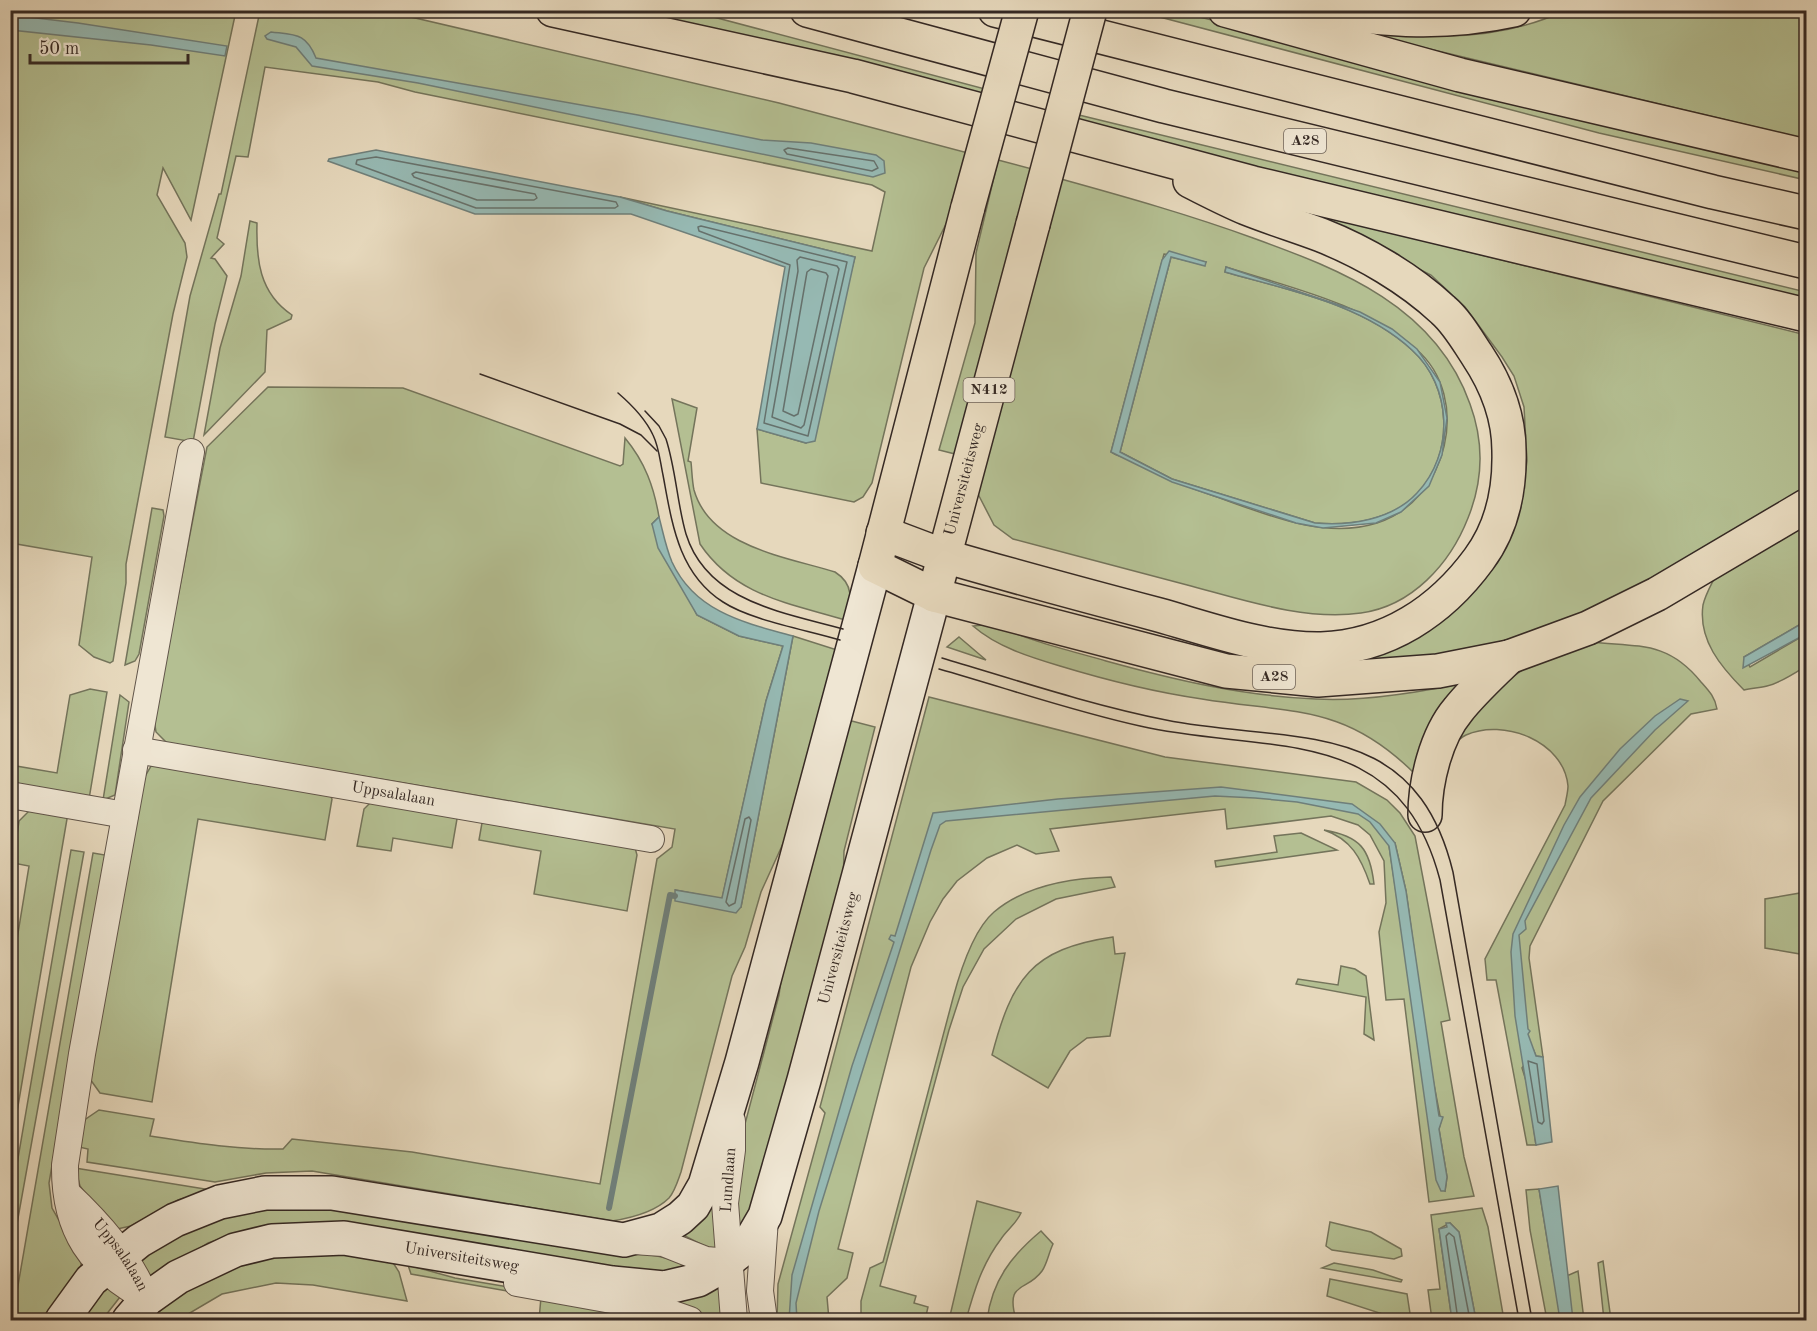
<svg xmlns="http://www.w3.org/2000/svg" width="1817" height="1331" viewBox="0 0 1817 1331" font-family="'Old Standard TT',serif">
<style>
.green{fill:#b4bf92;stroke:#74745b;stroke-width:1.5;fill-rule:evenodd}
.water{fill:#96b9b3;stroke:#6f7f7a;stroke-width:1.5}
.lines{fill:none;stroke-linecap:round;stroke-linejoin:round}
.shore{stroke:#66716c;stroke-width:1.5}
.stream{stroke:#6f7f7a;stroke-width:6}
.street-casing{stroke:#61554a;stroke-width:28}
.secondary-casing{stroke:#352924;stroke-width:36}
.primary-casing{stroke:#352924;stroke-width:36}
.highway-casing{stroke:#352924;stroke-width:36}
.street{stroke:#efe6d3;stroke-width:26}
.secondary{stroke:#efe6d3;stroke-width:33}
.primary{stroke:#e6d8bc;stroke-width:33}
.highway{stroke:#e6d8bc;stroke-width:33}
.tram{stroke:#352924;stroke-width:1.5}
.primary-bridge-casing{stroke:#352924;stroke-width:36;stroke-linecap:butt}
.primary-bridge{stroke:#e6d8bc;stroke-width:33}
.labels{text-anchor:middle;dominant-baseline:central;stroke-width:4.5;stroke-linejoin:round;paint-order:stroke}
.shield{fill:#efe6d3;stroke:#6d6258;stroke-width:1.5}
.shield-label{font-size:15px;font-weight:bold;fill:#352924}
.street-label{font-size:16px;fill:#352924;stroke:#efe6d3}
</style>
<rect width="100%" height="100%" fill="#e6d8bc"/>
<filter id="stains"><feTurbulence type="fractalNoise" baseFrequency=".00333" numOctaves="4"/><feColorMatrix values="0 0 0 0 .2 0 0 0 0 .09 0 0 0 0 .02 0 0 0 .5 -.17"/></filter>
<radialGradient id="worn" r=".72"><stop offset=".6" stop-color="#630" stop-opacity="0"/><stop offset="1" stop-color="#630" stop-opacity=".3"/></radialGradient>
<!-- green -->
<g class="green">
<polygon points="381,10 779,103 968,153 949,218 924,268 872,483 863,497 854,502 761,483 757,429 806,443 855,257 667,211 620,197 872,251 885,192 872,185 415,92 378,82 265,67 248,157 236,156 217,238 224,244 211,258 215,259 227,276 215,324 193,442 165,437 190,296 219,194 221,194 260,11"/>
<polygon points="10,11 236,11 191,220 163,168 157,195 185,243 187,257 173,314 126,564 126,583 113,661 110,663 94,657 79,645 92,557 11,543"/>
<polygon points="596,11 691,11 985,89 983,99"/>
<polygon points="1137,11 1175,11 1806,166 1806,180 1599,133"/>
<path d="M1564,11H1806V139L1329,25C1409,38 1488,46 1564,11Z"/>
<polygon points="1079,115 1806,292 1806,305 1076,124"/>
<polygon points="998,160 1032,169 959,455 939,450 975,323 976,253"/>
<path d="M1061,179C1126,197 1190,215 1253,238C1342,270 1436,307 1470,404C1484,442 1483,481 1468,518C1450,564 1412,606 1361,613C1305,621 1244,600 1191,586C1132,570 1072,555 1013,539L994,525L978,494ZM1164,254L1206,262L1204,265L1171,257L1120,452L1172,479L1315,523C1350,526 1392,520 1417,494C1455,454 1452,386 1412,350C1363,304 1288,290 1225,272L1226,267C1291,288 1363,303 1416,349C1473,398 1447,501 1377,523C1322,540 1266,514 1214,496C1184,486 1156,474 1127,459C1121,456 1116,456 1111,452Z"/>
<polygon points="1307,212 1806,335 1806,492 1591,616 1452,660 1259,669 1205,651 1261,661 1425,632 1448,617 1481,583 1509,540 1521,507 1527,461 1524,407 1514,376 1502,357 1465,307 1431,275"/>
<path d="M250,221L257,223C256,259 259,293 292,315L291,319L267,330L265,372L204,435L220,348L241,276Z"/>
<path d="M268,387L403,388L620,466L623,464L625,438C645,462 654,487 659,517L652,524L697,615L739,636L783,646L766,701L722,899L675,890L741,907L793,636L837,650L791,826L761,892L745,947L732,976L681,1172C678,1180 675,1191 669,1198C655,1212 631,1218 612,1221L312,1171L266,1173L215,1182L87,1162L88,1149L79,1147L83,1121L99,1110L154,1119L150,1136C195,1143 238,1150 283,1149L292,1139L412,1152L600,1184L657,859L672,847L675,829L167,743L156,732L154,719L207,447Z"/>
<path d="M672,399L697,408L688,461L691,462C692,471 692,481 694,490C710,547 787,557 835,572C854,584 852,600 845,620C789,603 735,596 700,544Z"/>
<polygon points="152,508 163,510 164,516 139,654 135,661 125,665"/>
<path d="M1806,524V621L1744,657L1750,667L1806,634V666C1795,673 1780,683 1767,686C1760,688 1752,688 1744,690C1721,667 1698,640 1703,605C1705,596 1710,587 1714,579Z"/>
<path d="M993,624C1029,641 1068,650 1106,661C1175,680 1243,696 1316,699C1367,702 1428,691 1478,680L1415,774C1344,703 1292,714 1202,699C1154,692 1106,680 1060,666C1030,657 997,647 973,626Z"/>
<polygon points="959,637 986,660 947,647"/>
<path d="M1592,642C1639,647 1668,641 1701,682C1709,691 1715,697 1717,709L1691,714L1603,801L1530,946L1529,958L1543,1057L1536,1056L1534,1051L1522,1068L1528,1087L1536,1145H1527L1496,980H1487L1485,959L1565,805C1566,799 1568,792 1568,786C1564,741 1503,718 1466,735C1458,739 1451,747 1444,753L1477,702L1524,669Z"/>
<polygon points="90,689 107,692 89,799 11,786 10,765 57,773 70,695"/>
<polygon points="120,695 129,702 115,795 103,800"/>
<path d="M929,697L1165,757L1356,782L1387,800L1400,813L1415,836L1450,1020L1441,1022L1464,1157L1474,1196L1429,1202L1404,999L1386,1000L1379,932L1386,903L1384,861L1370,835L1358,825L1331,816L1227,829L1225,809L1050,829L1059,851L1036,854L1017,845L987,858L957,881L943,899L930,922L911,967L838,1249L853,1253L847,1278L827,1297L829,1320H777L778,1284L825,1113L820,1107ZM1395,843L1406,891L1429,1059L1441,1121L1439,1129L1447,1177L1445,1191L1441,1188L1389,846Z"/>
<polygon points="844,719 875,727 844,851 843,889 747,1222 739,1225 731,1177 779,995 788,929"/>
<polygon points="163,762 328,790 332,799 325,840 198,819 152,1102 100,1093 90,1079 144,778 151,766"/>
<polygon points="374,799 458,813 452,848 393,838 391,851 357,846 364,809"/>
<polygon points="33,807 68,813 11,1147 11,976 29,866 13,863 19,821"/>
<polygon points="483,817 634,844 637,855 627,911 534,894 541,851 479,840"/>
<path d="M1324,830C1360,836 1370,849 1374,884H1370C1361,858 1351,839 1324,830Z"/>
<polygon points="1301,833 1337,850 1216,867 1215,861 1277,852 1274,836"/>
<polygon points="71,850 84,852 11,1257 11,1199"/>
<polygon points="93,853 105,855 49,1183 52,1208 81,1259 81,1271 48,1313 34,1320 12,1320"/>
<path d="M1111,877L1115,887L1056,899L1016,919L984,949L963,987L949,1030L880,1286L916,1296L914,1303L928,1307L925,1320H861V1301L870,1268L883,1262L953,998C960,972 973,930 994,912C1026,885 1071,878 1111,877Z"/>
<polygon points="1806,892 1806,955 1765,948 1765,899"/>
<path d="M1113,937L1115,954L1125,953L1110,1036L1087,1038L1070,1051L1048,1088L992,1055C1012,979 1031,949 1113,937Z"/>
<polygon points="1341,966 1355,969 1366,976 1374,1040 1364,1034 1366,997 1296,984 1298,979 1338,985"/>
<polygon points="75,1168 211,1190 178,1200 131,1226 117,1229 108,1225 80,1186"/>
<polygon points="1539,1189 1553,1275 1569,1275 1578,1271 1584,1320 1547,1320 1530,1230 1526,1190"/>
<polygon points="712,1198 722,1247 714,1251 685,1236"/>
<path d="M977,1201L1021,1213C1016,1224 1007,1230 1001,1239C982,1264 974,1291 966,1320H949Z"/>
<polygon points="306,1203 657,1256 688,1263 690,1266 667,1273 240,1232 208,1243 152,1280 138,1256 220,1215"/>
<polygon points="1482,1208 1488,1227 1504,1320 1476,1320 1459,1232 1450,1223 1439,1229 1452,1320 1432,1320 1428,1290 1440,1289 1431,1215"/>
<polygon points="1330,1222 1371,1232 1401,1249 1402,1256 1394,1259 1332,1250 1326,1246"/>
<path d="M1041,1231L1053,1244C1049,1252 1047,1264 1042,1271C1026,1293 1005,1280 1016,1320H987C992,1281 1011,1256 1041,1231Z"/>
<path d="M314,1250L392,1261L399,1272L407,1301L313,1285L276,1283L222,1294L178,1320H150C200,1272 248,1260 314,1250Z"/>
<polygon points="1603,1261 1611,1320 1604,1320 1598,1263"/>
<polygon points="1334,1263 1373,1270 1402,1280 1401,1282 1322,1268"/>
<polygon points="408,1265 455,1278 620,1306 675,1320 539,1320 541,1297 411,1274"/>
<polygon points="1330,1279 1407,1294 1411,1320 1393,1320 1392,1317 1327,1296"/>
<polygon points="719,1283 728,1320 706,1320 674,1303 676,1299"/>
<polygon points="106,1284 120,1297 102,1320 76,1320"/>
</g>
<!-- water -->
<g class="water">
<polygon points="11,15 78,23 227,46 225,56 151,45 11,30"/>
<path d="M271,32C296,35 306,33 316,58L638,115L762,140L811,143L876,155L884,161L885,173L873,177L418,83L312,66L296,47L267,39L265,36Z"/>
<polygon points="376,150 620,197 667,211 855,257 815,441 806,443 757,429 785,267 631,214 475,214 328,161 329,159"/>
<path d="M1169,251L1206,262L1205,266L1171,257L1120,452L1172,479L1315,523C1350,526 1392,520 1417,493C1455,453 1452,386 1412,350C1362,304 1288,290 1225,272L1226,267L1360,312L1392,329L1417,349L1440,382L1447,418L1442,455L1429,486L1401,512L1376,523L1323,528L1296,523L1172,482L1111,452L1162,260Z"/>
<path d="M659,517C663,532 666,548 672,562C695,612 745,623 793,636L741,907L736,913L675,901V890L722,898L766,701L783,646L739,636L697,615L658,548L652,524Z"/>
<polygon points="1806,621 1806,634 1743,668 1744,657"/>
<polygon points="1680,699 1688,701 1655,730 1591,798 1525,921 1526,929 1519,935 1528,1029 1530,1031 1528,1034 1536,1056 1543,1057 1552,1142 1536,1145 1515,1016 1511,952 1513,934 1564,825 1580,797 1620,749 1655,716"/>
<polygon points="1221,787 1352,804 1380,824 1395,843 1406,891 1438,1110 1439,1116 1443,1117 1439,1129 1447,1177 1445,1191 1441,1191 1436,1180 1389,846 1370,822 1358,814 1297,802 1255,798 1215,796 946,821 940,825 931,850 819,1211 796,1303 797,1320 789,1320 792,1275 852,1066 894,942 889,939 891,935 895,936 933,813 1058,799"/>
<polygon points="1558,1186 1573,1320 1560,1320 1539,1189"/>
<polygon points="1446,1223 1450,1223 1459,1232 1476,1320 1452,1320 1439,1229 1447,1227"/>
</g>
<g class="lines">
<!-- shore -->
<g class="shore">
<polygon points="788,148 874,161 878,168 872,171 787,154 784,150"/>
<polygon points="376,157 616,202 618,206 615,208 476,208 356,164 357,160"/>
<polygon points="416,172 535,194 537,198 534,200 477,200 414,177 412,174"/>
<polygon points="701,226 847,262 808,436 764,423 790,265 699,231 698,227"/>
<polygon points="800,257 837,266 839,269 804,425 801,428 772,417 798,271 797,260"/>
<polygon points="811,269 826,273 828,276 798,414 794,416 783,411 807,272"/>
<polygon points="749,817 751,820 735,903 729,906 726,902 745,819"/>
<polygon points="1528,1061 1537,1064 1544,1121 1542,1124 1538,1122"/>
<polyline points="1458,1320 1446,1236 1449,1233 1454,1237 1470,1320"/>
</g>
<!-- stream -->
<polyline class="stream" points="609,1208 670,895 675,896"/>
<!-- street casing -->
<g class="street-casing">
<g id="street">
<path id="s1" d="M136,750L651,839"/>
<polyline points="10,795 125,815"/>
<polyline points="732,1121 732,1150 725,1203 734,1320"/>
<path id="s2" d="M67,1193C100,1224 129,1257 147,1299"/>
<polyline points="633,1241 663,1243 706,1260 728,1262"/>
<polyline points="517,1283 656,1308 690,1320"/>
<path d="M147,1299C91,1268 64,1231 65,1165L82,1054L191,452"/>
<polyline points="764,1320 760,1291 765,1219"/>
</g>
</g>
<!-- secondary casing -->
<g class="secondary-casing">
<g id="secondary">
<polyline points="62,1320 91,1280 139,1241 175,1220 220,1202 265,1193 332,1193 624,1240 661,1230 680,1218 693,1206 705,1185 742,1062 875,566"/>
<path id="s3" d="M129,1320L147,1299L178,1277L235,1250L272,1241L344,1238L612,1283L664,1288L698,1280L719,1268L739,1252L751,1240L765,1216L804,1080L934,595"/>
</g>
</g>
<!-- primary casing -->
<g class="primary-casing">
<g id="primary">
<path id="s4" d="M968,207L875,566L934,595L1033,224"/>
<polyline points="883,533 944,556"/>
</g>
</g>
<!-- highway casing -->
<g class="highway-casing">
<g id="highway">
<polyline points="553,10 853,76 1253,183 1806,315"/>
<polyline points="807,10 1164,106 1806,262"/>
<polyline points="995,10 1713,192 1806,213"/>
<polyline points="1225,10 1460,75 1806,156"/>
<path d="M1320,10C1388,21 1445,25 1514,10"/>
<path d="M944,556C1016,577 1087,596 1159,615C1212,630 1266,650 1321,649C1387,647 1441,611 1479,559C1502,528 1510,489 1509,451C1509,416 1497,385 1477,355C1467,340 1457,322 1443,310C1410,279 1364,252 1321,235C1297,226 1271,218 1246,208C1227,200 1208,190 1190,181"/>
<polyline points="934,595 1226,671 1318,680 1438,671 1509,657 1588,628 1657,594 1806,506"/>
<path d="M1425,815C1425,782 1436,736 1458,710C1473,691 1492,674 1509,657"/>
</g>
</g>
<!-- street -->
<use href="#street" class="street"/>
<!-- secondary -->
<use href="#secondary" class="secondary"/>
<!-- primary -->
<use href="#primary" class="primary"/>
<!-- highway -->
<use href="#highway" class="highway"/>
<!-- tram -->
<g class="tram">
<polyline points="480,374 620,424 641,435 657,451"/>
<path d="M618,393C632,405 645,418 653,435C659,447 660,461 663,475C672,523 678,573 723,602C750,620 807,630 840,640"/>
<path d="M645,411L659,426L666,439C676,470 677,503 686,534C707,602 783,612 843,629"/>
<path d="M942,658C1016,680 1091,705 1166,720C1291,745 1414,713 1453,872L1532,1320"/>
<path d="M939,669C1006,688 1072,711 1140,726C1267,755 1398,720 1440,880L1519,1320"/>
</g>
<!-- primary-bridge casing -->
<g class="primary-bridge-casing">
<g id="primary-bridge">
<polyline points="968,207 1022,10"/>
<polyline points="1033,224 1090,10"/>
</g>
</g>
<!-- primary-bridge -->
<use href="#primary-bridge" class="primary-bridge"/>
</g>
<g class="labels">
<!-- shield labels -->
<g class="shield">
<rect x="1284" y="129" width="42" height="24" rx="4.5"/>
<rect x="963.5" y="378" width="51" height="24" rx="4.5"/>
<rect x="1253" y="665" width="42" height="24" rx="4.5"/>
</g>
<g class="shield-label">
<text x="1305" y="141">A28</text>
<text x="989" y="390">N412</text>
<text x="1274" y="677">A28</text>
</g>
<!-- street labels -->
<g class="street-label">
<text stroke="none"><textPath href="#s4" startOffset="556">Universiteitsweg</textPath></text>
<text stroke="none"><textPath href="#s1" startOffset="261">Uppsalalaan</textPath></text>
<text stroke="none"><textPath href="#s3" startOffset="970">Universiteitsweg</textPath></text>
<text transform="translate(729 1180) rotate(-86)">Lundlaan</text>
<text stroke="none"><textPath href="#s2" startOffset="82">Uppsalalaan</textPath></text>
<text stroke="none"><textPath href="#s3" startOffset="358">Universiteitsweg</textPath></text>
</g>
</g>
<!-- margin -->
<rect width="1817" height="1331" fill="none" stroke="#e6d8bc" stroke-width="36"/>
<rect x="12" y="12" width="1793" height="1307" fill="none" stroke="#352924" stroke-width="3"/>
<rect x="18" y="18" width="1781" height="1295" fill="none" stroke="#352924" stroke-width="1.5"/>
<!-- scale -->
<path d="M30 54v9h158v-9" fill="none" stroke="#352924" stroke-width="3"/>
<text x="39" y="54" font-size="18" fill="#352924" stroke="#efe6d3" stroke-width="4.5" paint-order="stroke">50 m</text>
<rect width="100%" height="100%" filter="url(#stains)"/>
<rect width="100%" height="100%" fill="url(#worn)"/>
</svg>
